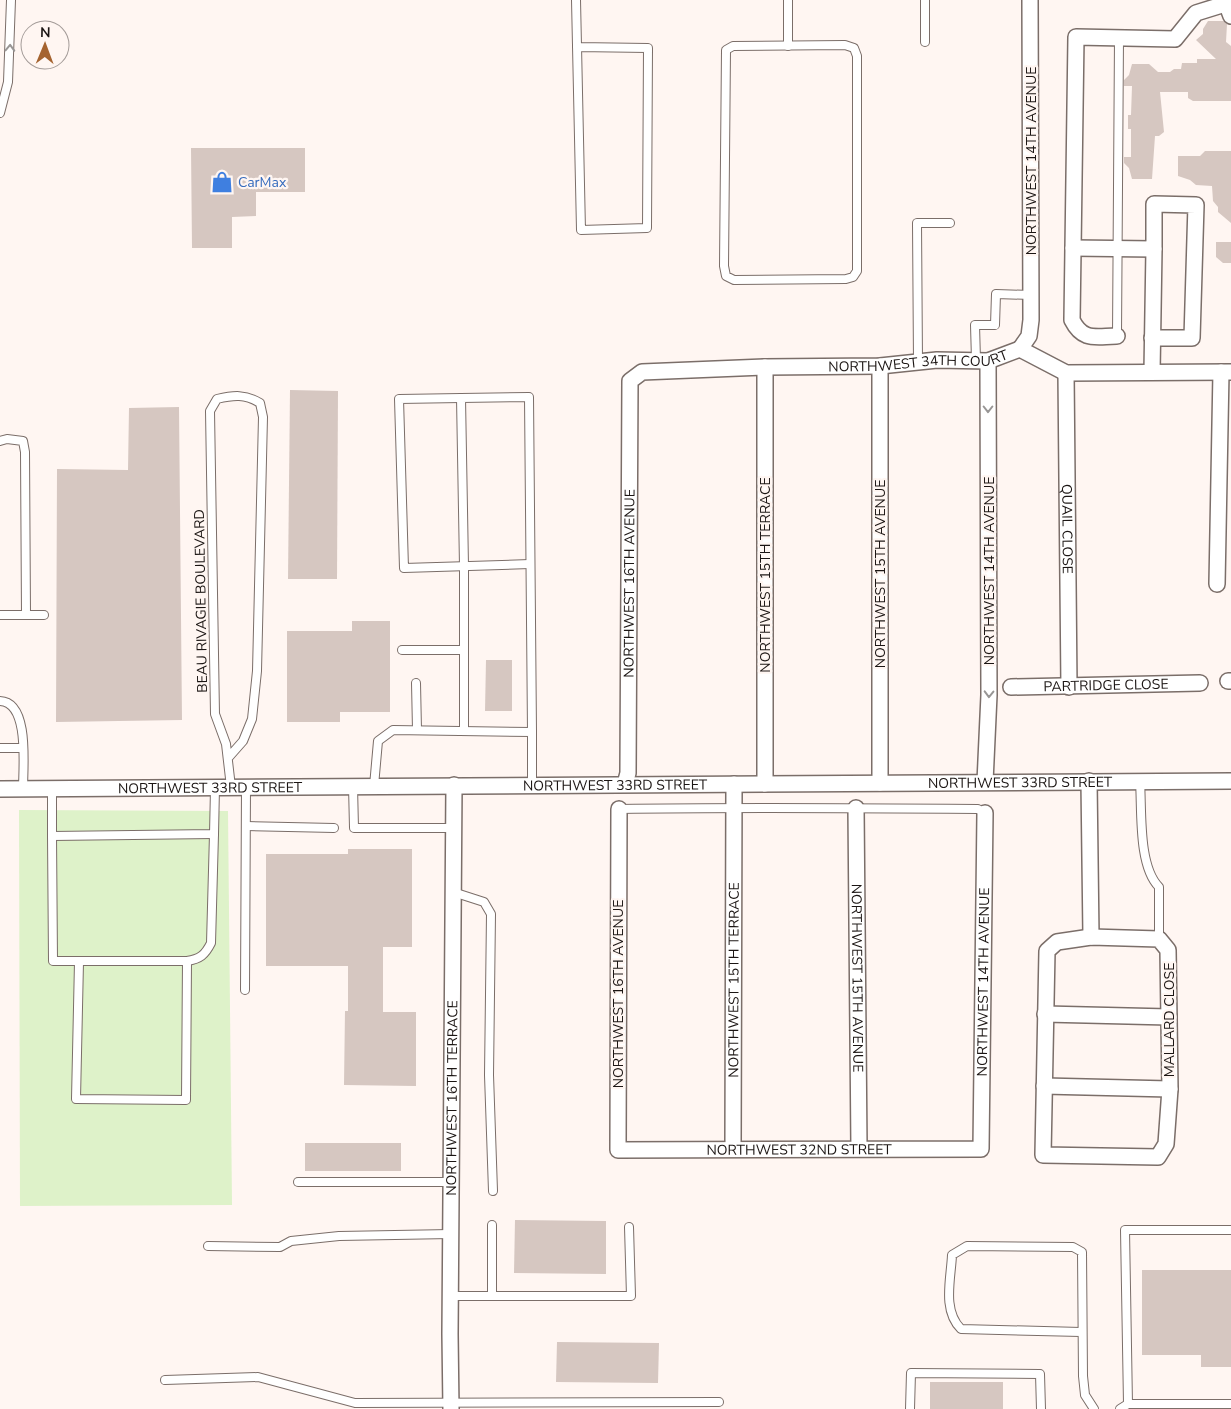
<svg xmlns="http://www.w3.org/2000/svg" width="1231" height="1409" viewBox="0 0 1231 1409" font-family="'Nunito Sans',sans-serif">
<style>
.green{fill:#def2c9}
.building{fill:#d6c7c1}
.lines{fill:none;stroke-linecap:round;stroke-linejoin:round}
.service-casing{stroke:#7b6e69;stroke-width:10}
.minor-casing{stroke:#7b6e69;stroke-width:18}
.service{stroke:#fff;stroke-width:8}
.minor{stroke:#fff;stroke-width:15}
.oneway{stroke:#989695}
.labels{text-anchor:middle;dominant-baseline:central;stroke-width:4.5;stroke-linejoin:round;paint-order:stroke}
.street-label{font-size:14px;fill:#1b1513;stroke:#fff6f2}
.shop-label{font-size:14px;fill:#366cbe;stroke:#fff6f2;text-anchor:start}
</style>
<rect width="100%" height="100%" fill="#fff6f2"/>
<!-- green -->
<polygon class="green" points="19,810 228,811 232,1205 20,1206"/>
<!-- building -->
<g class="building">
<polygon points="1208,21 1224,21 1227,24 1226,42 1231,46 1231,101 1193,101 1188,98 1188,92 1160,92 1164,132 1159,136 1155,136 1152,179 1132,179 1129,168 1124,163 1124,157 1131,157 1131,129 1128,129 1128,115 1131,115 1132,86 1124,86 1124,80 1129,75 1132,64 1149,64 1158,72 1170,72 1174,69 1181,69 1182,63 1197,63 1197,59 1216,59 1196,40 1203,34 1203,29"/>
<polygon points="191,148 305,148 305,192 256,192 256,216 232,217 232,248 192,248"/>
<polygon points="1205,151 1231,151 1231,223 1218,212 1218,207 1213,201 1212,186 1196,185 1190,180 1178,176 1178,156 1200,156"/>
<polygon points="1216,242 1231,242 1231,263 1223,263 1216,257"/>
<polygon points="290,390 338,391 337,579 288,579"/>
<polygon points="179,407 182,720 56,722 57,469 128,470 129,408"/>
<polygon points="352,621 390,621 390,712 340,712 340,722 287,722 287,631 352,631"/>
<polygon points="486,660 512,660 512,711 485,711"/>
<polygon points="348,849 412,849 412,947 383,947 383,1012 416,1012 416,1086 344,1085 345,1011 348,1011 348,966 266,966 266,854 348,854"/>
<rect x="305" y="1143" width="96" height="28"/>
<polygon points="515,1220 606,1221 606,1274 514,1273"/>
<polygon points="1142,1270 1231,1270 1231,1367 1201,1367 1201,1355 1142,1355"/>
<polygon points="557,1342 659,1343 658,1383 556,1382"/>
<rect x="930" y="1382" width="73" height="27"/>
</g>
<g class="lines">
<!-- service casing -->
<g class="service-casing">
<g id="service">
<polyline points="576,0 581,230 647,228 648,48 577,47"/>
<polyline points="788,0 788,46"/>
<polyline points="925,42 925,0"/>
<polygon points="845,45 854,48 857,56 857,271 853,277 846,279 734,280 726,276 724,266 726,50 733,46"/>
<polyline points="0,113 8,82 11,0"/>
<polyline points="1117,336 1119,38"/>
<polyline points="976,360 975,325 995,325 996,294 1031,295"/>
<polyline points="918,361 917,223 950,223"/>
<polyline points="461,398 399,399 404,568 530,564"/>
<polyline points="0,441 7,439 23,441 25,452 26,615"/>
<polyline points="0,615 44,615"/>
<polyline points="402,650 464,650"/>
<polyline points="416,683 417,730"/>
<path d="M0,701C30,702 23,767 23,789"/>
<polyline points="464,731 464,566 461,398 529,397 532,732"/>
<polyline points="0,748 22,748"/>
<path d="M228,758L243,741L252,719L257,671L263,417L260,403C245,394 234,395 217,399L210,411L215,714L226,744L231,787"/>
<path d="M1140,781C1142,811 1138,866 1159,887V939"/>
<polyline points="353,786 354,828 453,828"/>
<polyline points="374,786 378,741 393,730 532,732 532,785"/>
<polyline points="52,789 52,836 214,834 215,788"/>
<path d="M619,809C739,807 859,808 978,809L985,813"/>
<polyline points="246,826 334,828"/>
<path d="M52,836L53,961H187C200,959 205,955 211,943L214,834"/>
<polyline points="453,892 484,902 491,914 489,1075 493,1191"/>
<polyline points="79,962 76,1099 186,1100 187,961"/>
<polyline points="245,990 246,787"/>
<polyline points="298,1182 451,1182"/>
<polyline points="492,1225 492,1296"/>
<polyline points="208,1246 280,1247 291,1241 339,1236 451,1234"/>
<polyline points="450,1296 631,1296 629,1227"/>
<path d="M1081,1332L961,1329C942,1310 951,1279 952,1255L967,1246L1073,1247L1082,1252L1083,1376L1085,1395L1094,1409"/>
<polyline points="165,1380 258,1377 355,1403 719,1402"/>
<polyline points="1128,1404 1125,1230 1231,1230"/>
<polyline points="910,1409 911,1373 1040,1374 1041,1409"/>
<polyline points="1120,1409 1128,1404 1231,1404"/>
</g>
</g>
<!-- minor casing -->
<g class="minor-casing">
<g id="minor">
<polyline points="1225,0 1231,16"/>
<polyline points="1073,248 1154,249 1154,204 1196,205 1192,338 1152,338"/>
<path d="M1117,336C1096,336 1083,342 1072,320L1076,37L1175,39L1196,13L1225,4"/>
<polyline points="1020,349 1029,336 1031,320 1030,0"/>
<polyline points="765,367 765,784"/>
<polyline points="1152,372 1154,249"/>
<path id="s1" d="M1066,373L1069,687"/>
<polyline points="1217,584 1221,372"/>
<polyline points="1228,681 1231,681"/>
<path id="s2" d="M1011,687L1200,683"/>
<polyline points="1089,781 1091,937"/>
<polyline points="985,782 989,695 988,361"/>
<polyline points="880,783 880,366"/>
<path id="s3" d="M625,784L628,773L630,381L642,372L765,367L880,366L937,360L988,361L1020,349L1066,373L1231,372"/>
<path id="s4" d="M0,789L1231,781"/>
<path id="s5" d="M856,808L859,1148"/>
<path id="s6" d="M619,809L618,1150L981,1149L985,813"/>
<polygon points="1091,937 1159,939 1168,950 1170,1089 1166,1144 1158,1157 1043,1155 1047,951 1057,942"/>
<polyline points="1045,1014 1169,1017"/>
<polyline points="1044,1086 1170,1089"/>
<path id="s7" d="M733,1148L734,784"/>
<path id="s8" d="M451,1409L450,1334L454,785"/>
</g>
</g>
<!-- service -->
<use href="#service" class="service"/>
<!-- minor -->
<use href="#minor" class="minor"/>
</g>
<!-- one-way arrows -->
<defs><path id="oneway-chevron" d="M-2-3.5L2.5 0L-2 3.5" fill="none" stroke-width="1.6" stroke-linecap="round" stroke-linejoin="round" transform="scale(1.25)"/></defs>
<g class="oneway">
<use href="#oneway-chevron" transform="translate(10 48) rotate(-88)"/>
<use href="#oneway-chevron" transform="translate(988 409) rotate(90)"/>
<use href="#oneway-chevron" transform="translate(989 694) rotate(91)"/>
</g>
<!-- icons -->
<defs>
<g id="shop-bare" transform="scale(1.725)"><path d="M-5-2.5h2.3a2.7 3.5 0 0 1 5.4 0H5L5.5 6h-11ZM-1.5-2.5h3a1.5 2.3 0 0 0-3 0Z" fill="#3f7fe0" stroke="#fff6f2" stroke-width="2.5" paint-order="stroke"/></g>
</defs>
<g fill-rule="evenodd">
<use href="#shop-bare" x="222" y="182"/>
</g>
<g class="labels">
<!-- street labels -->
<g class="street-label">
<text transform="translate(1031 161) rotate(-90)">NORTHWEST 14TH AVENUE</text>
<text stroke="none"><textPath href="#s3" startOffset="695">NORTHWEST 34TH COURT</textPath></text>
<text stroke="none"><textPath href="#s1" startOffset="156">QUAIL CLOSE</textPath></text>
<text transform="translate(989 571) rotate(-90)">NORTHWEST 14TH AVENUE</text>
<text transform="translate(880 574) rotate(-90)">NORTHWEST 15TH AVENUE</text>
<text transform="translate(765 575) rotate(-90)">NORTHWEST 15TH TERRACE</text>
<text stroke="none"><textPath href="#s3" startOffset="201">NORTHWEST 16TH AVENUE</textPath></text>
<text transform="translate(201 601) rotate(-91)">BEAU RIVAGIE BOULEVARD</text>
<text stroke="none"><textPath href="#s2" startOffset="95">PARTRIDGE CLOSE</textPath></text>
<text stroke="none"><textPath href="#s4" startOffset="1020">NORTHWEST 33RD STREET</textPath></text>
<text stroke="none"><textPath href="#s4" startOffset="615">NORTHWEST 33RD STREET</textPath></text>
<text stroke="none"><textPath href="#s4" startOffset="210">NORTHWEST 33RD STREET</textPath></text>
<text stroke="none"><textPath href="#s5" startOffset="170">NORTHWEST 15TH AVENUE</textPath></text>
<text stroke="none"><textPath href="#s7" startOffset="168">NORTHWEST 15TH TERRACE</textPath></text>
<text stroke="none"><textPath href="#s6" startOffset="871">NORTHWEST 14TH AVENUE</textPath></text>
<text transform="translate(618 994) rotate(-90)">NORTHWEST 16TH AVENUE</text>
<text transform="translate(1169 1020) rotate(-90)">MALLARD CLOSE</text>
<text stroke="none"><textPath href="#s8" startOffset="311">NORTHWEST 16TH TERRACE</textPath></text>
<text stroke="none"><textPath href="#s6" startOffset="522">NORTHWEST 32ND STREET</textPath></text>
</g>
<!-- shop labels -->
<g class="shop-label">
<text x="238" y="182">CarMax</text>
</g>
</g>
<!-- north arrow -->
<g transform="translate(45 45) rotate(1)"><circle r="24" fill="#fff6f2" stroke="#a49c99"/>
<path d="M0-4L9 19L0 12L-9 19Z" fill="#a5632f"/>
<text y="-8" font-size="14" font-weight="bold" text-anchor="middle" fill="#1b1513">N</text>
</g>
</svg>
